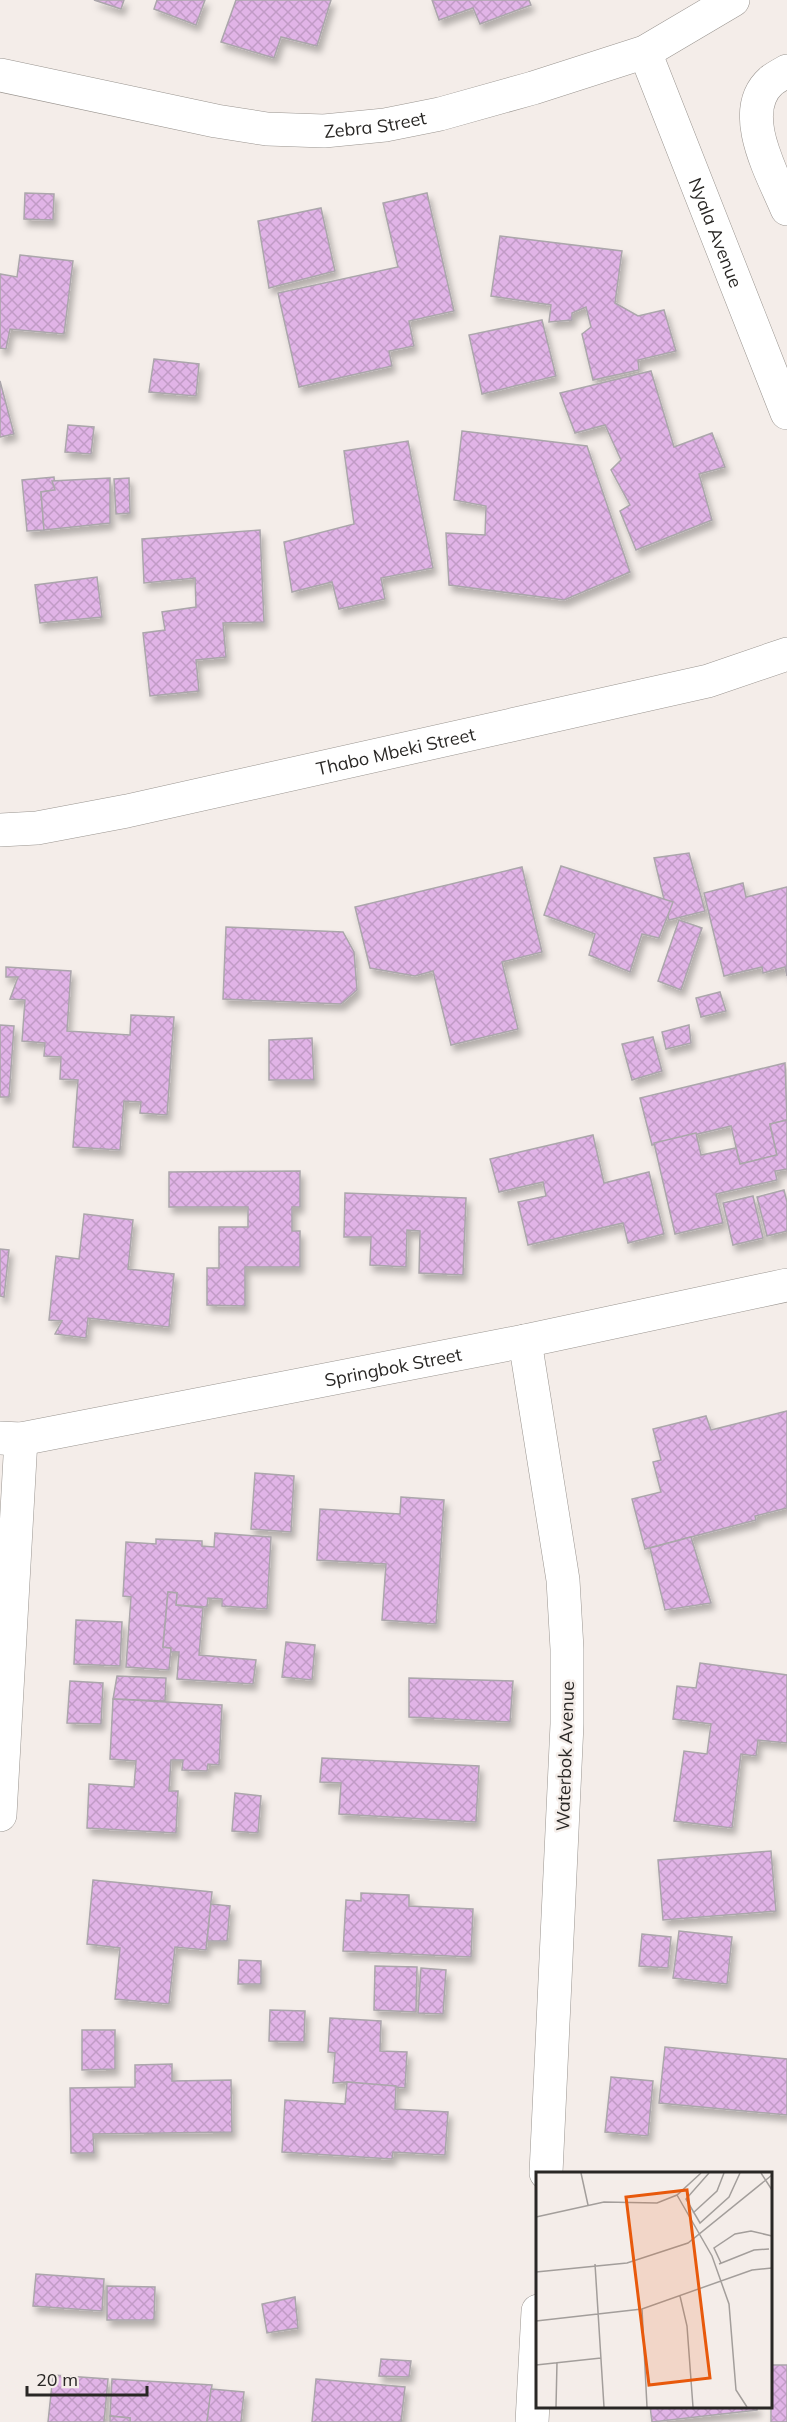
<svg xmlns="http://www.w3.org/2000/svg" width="787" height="2422" viewBox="0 0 787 2422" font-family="Mulish,sans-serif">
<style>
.building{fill:url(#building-cross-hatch);stroke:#aba6ab;stroke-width:1.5;filter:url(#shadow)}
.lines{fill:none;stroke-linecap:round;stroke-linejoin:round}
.minor-casing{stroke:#9a9590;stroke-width:34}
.major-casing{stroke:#9a9590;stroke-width:34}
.minor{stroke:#fff;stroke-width:33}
.major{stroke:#fff;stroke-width:33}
.labels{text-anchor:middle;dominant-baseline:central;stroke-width:5;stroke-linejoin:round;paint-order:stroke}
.street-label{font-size:18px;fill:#292725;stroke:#f4ede9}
.inset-road{fill:none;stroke:#a39e9b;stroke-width:1.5}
.view{fill:#e8590c;fill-opacity:0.15;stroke:#e8590c;stroke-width:3}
.inset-edge{fill:none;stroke:#292725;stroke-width:3}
</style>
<defs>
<pattern id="building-cross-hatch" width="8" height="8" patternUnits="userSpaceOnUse" patternTransform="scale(1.5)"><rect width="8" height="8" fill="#e1b4e7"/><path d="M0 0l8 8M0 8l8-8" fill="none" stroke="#c19bc6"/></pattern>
<filter id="shadow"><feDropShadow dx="3.5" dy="6" stdDeviation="3" flood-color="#0004"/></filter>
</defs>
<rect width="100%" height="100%" fill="#f4ede9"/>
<!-- building -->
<g class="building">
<polygon points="94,0 124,0 121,9"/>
<polygon points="157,0 205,0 196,25 154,9"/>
<polygon points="236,0 331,0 317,46 281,37 274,58 221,42"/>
<polygon points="432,0 529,0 531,5 480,24 473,8 439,20"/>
<polygon points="25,193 54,194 53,220 24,219"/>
<polygon points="427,193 454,311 409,321 414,346 389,351 392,366 299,387 278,293 398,267 383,203"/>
<polygon points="321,208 335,271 269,288 258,221"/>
<polygon points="500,236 622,251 615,303 638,316 664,310 676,351 638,360 639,370 593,380 582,334 591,327 586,307 572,313 572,320 549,322 551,305 491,296"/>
<polygon points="20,255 73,261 64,334 10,329 6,349 0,348 0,274 17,277"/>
<polygon points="542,320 556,376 482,394 469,335"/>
<polygon points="154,359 199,364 196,396 149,392"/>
<polygon points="651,371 674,447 712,433 725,467 699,474 712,520 636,550 620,511 630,505 611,470 621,460 605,425 575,433 560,393"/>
<polygon points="0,381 14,434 0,437"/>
<polygon points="68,425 94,427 91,454 65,452"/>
<polygon points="462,431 587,446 630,572 564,600 449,585 446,533 485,535 486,506 454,500"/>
<polygon points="408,441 433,568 381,578 385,599 339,609 332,582 292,592 284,542 354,524 344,451"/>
<polygon points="54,477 55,490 41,492 44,530 27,531 22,480"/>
<polygon points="110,478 110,523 44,530 41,492 55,490 52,481"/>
<polygon points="129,478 130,513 116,514 114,479"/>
<polygon points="260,530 264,622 223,623 226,657 196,660 199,691 150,696 143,633 165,630 162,612 196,607 195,578 144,583 142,539"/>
<polygon points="97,577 102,617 40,623 35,585"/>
<polygon points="689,853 705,911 669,920 654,858"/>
<polygon points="561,866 673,902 659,938 642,934 630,972 589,955 595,934 544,915"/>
<polygon points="522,867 542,952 502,962 518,1029 451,1045 433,971 415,976 370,968 355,907"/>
<polygon points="743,883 746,897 787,887 787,976 785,967 763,973 762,967 724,976 704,893"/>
<polygon points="679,920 702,928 681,990 658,981"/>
<polygon points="226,927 343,932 354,952 357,990 341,1004 223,999"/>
<polygon points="6,967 71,971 67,1031 130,1035 131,1015 174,1017 167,1115 140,1113 141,1102 124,1101 120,1150 73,1147 78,1080 60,1079 61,1057 44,1056 45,1043 22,1041 25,1000 10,999 18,977 6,977"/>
<polygon points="720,992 726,1011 701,1017 696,998"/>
<polygon points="0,1025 14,1026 9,1097 0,1097"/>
<polygon points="689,1025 691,1043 666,1049 662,1032"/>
<polygon points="653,1037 662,1071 632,1080 622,1044"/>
<polygon points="312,1038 314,1080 269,1080 269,1040"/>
<polygon points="785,1063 787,1120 770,1124 777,1155 740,1164 731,1126 652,1145 640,1098"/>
<polygon points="787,1120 787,1169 775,1171 777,1180 716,1194 723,1223 675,1234 654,1143 696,1133 701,1155 736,1148 740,1164 777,1155 770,1124"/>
<polygon points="593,1135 604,1183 649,1172 664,1234 628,1243 623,1223 528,1245 518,1202 546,1196 543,1182 499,1192 490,1159"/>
<polygon points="300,1171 300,1207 292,1207 292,1231 300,1231 300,1267 245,1267 245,1306 207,1305 207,1268 219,1268 219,1227 248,1227 248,1207 169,1207 169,1172"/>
<polygon points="784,1190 787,1202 787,1231 767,1236 757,1197"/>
<polygon points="345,1193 466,1198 463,1275 419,1273 420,1231 407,1230 406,1267 370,1265 371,1237 344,1237"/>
<polygon points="753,1196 763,1238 733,1245 723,1203"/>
<polygon points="84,1214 133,1220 128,1269 174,1274 169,1327 88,1318 86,1338 55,1334 62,1321 49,1320 56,1256 79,1259"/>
<polygon points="0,1249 9,1250 4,1297 0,1296"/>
<polygon points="787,1411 787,1508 755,1516 756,1520 645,1549 632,1499 661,1492 653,1462 661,1460 653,1429 706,1416 711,1430"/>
<polygon points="255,1473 294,1476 291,1532 251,1529"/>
<polygon points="401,1497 444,1500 436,1624 382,1620 386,1564 317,1560 320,1509 400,1514"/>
<polygon points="215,1533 271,1537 267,1609 222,1606 222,1599 208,1598 207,1607 176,1605 177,1593 168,1592 163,1647 171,1648 169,1670 126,1667 131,1597 123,1596 126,1542 156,1544 156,1539 202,1541 202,1546 214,1547"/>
<polygon points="691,1537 711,1603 665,1610 650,1548"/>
<polygon points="168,1592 177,1593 176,1605 203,1608 199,1655 256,1660 253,1684 177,1679 179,1652 171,1652 171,1648 163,1647"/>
<polygon points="76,1620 122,1622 120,1666 74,1664"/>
<polygon points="286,1642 315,1645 312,1680 282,1677"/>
<polygon points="700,1663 787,1675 787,1743 758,1740 756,1756 741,1754 732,1828 674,1821 684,1751 707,1754 711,1724 673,1719 677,1686 696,1688"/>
<polygon points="117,1676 166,1678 165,1701 113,1699"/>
<polygon points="409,1678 513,1681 510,1722 409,1717"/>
<polygon points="70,1681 103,1683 101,1724 67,1723"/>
<polygon points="113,1699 222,1705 219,1765 208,1764 207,1771 182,1770 183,1760 171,1760 169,1791 178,1791 176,1833 87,1828 89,1784 134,1787 136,1761 110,1759"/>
<polygon points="322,1758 479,1766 476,1822 339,1814 341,1783 320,1782"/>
<polygon points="235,1793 261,1796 258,1833 232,1831"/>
<polygon points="771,1851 776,1911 663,1920 658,1860"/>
<polygon points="93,1880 212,1892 206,1950 175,1947 169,2004 115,1999 120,1948 87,1944"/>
<polygon points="361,1893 409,1895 409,1906 473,1909 471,1957 343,1951 346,1900 361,1901"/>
<polygon points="211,1904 230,1906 227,1941 207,1941"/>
<polygon points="679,1931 732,1937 727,1984 673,1978"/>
<polygon points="642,1934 671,1937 668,1968 639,1966"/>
<polygon points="239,1960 261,1961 261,1984 238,1984"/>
<polygon points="375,1966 417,1967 416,2012 374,2010"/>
<polygon points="421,1968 446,1970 443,2014 418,2013"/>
<polygon points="270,2010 305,2011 304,2042 269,2041"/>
<polygon points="330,2018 381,2021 380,2051 407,2052 405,2088 347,2082 333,2083 335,2053 328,2052"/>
<polygon points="82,2030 115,2030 115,2069 82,2070"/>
<polygon points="665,2047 787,2059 787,2115 659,2103"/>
<polygon points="172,2064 172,2081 231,2080 232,2132 93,2134 94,2153 71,2153 70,2088 135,2087 135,2065"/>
<polygon points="611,2077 653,2081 648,2136 605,2132"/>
<polygon points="347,2082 396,2086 395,2109 448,2112 445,2155 393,2152 392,2159 282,2152 285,2100 345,2104"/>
<polygon points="36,2274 104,2279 102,2311 33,2306"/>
<polygon points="107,2286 155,2287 154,2320 107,2320"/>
<polygon points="295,2297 298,2328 267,2333 262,2304"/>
<polygon points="381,2359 411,2361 409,2377 379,2376"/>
<rect x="771" y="2365" width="16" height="57"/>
<polygon points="53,2375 108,2379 104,2422 48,2422"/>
<polygon points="112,2379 212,2385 207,2422 130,2422 130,2418 110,2416"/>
<polygon points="316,2379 405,2387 401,2422 312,2422"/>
<polygon points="211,2389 244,2392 241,2422 207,2422"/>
<polygon points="650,2406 757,2406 757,2410 652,2422"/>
<polygon points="110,2416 130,2418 130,2422 110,2422"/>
</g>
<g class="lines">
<!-- minor casing -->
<g class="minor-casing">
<g id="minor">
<path id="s1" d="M645,52L787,413"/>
<path d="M787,71C782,74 776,77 771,81C736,112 773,175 787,209"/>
<path id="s2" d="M0,75L216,121L267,129L324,131L385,125L440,114L533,88L645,52L733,0"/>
<polyline points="525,1341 563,1580 567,1649 567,1724 546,2173"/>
<path id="s3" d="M0,1438L21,1439L525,1341L787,1285"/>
<polyline points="0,1815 21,1439"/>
<polyline points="532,2422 538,2311"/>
</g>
</g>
<!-- major casing -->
<g class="major-casing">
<g id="major">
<path id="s4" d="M0,830L37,828L127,811L708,681L787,654"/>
</g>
</g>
<!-- minor -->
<use href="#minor" class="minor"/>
<!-- major -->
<use href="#major" class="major"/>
</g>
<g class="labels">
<!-- street labels -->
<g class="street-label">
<text stroke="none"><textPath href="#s2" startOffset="381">Zebra Street</textPath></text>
<text stroke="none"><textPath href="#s1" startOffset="194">Nyala Avenue</textPath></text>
<text stroke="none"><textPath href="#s4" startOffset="404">Thabo Mbeki Street</textPath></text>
<text stroke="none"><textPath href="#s3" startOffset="400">Springbok Street</textPath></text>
<text transform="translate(565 1756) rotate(-88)">Waterbok Avenue</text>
</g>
</g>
<!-- overview -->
<g transform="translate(536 2172)">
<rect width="236" height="236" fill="#f4ede9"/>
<path class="inset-road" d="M45,1L52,33M173,1L150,27L164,51L193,25L204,1M225,1L236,18M141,23L176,84L193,132L200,218L211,235M157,41L181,19L188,1M0,45L68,30L121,31L141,23L165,1M185,91L178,76L199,62L215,59L236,64M59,92L68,235M183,92L218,78L233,77M0,100L91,91L152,71L236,3M144,124L151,154L157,235M106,137L111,235M0,149L106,137L216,98L236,96M0,193L65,186M20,235L21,190"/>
<path class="view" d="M151,18L174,206L113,213L90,25Z"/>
<rect width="236" height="236" class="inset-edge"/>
</g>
<!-- scale -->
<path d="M27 2386v9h120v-9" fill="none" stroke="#292725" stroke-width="3"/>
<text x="36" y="2386" font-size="18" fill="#292725" stroke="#f4ede9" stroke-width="4.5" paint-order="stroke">20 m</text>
</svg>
